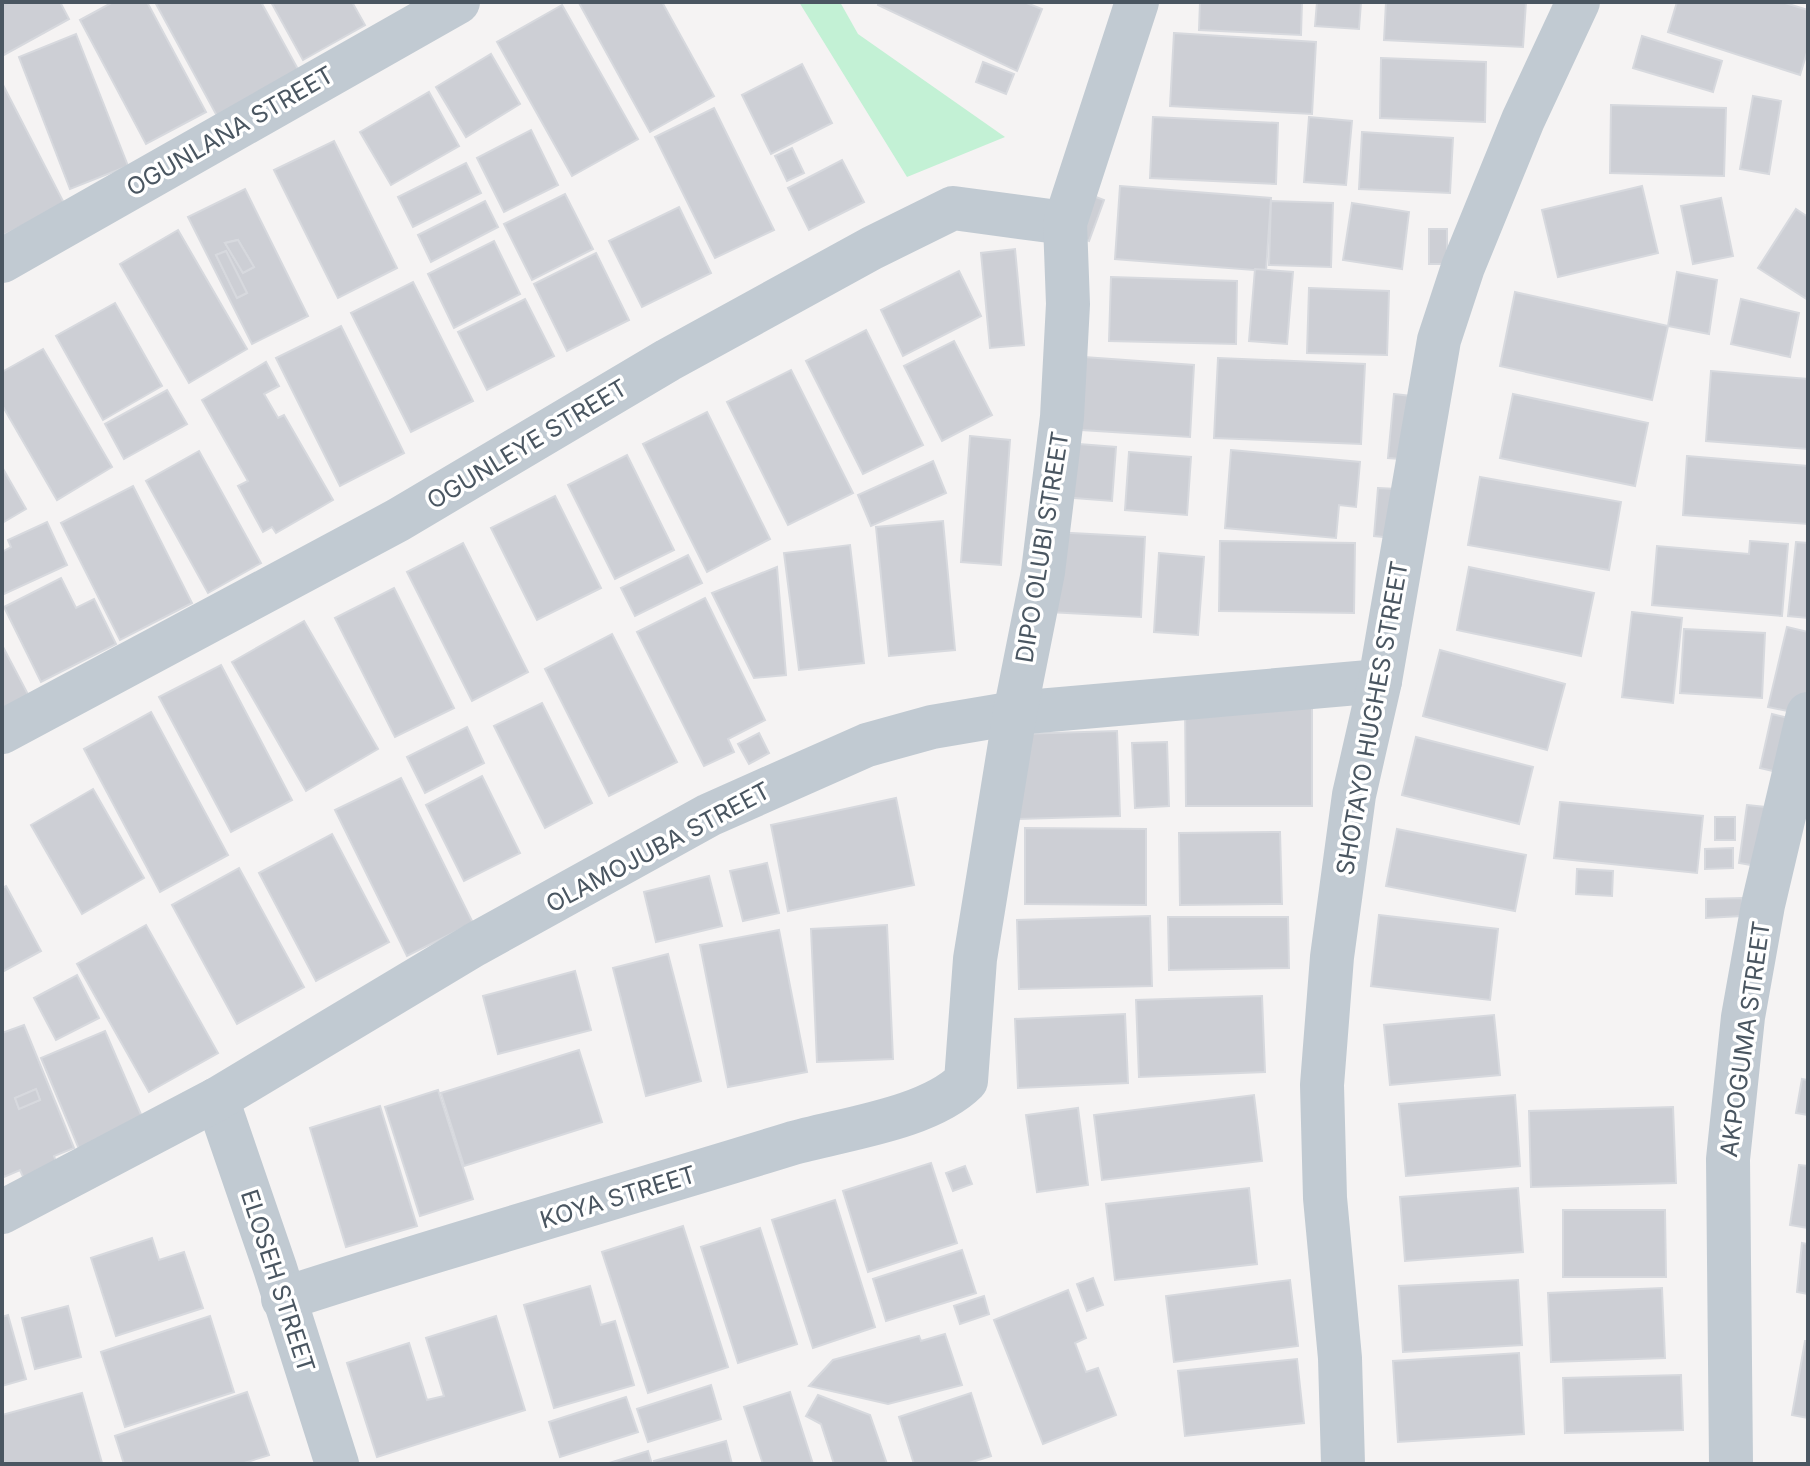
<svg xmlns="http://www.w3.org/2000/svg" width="1810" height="1466" viewBox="0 0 1810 1466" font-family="Inter,sans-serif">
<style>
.green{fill:#c3f1d5}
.building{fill:#cdcfd5;stroke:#d7d9de;stroke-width:2;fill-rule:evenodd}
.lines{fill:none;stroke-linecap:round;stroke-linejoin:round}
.minor{stroke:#c1cad2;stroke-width:44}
.labels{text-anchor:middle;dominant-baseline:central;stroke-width:7;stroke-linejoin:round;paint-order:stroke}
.street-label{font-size:24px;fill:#4a5661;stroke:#fff}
</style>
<rect width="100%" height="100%" fill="#f5f3f3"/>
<!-- green -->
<polygon class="green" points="799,2 840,2 858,34 1005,137 907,177"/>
<!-- building -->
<g class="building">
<polygon points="2,2 60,2 69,19 2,56"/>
<polygon points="113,2 147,2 206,112 146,144 80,20"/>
<polygon points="155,2 261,2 299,71 217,116"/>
<polygon points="271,2 352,2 365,25 303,60"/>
<polygon points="581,2 662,2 714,96 650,132 579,3"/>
<polygon points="879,2 1024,2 1042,9 1017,71 878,5"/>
<polygon points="1200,2 1302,2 1301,35 1199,30"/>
<polygon points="1317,2 1361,2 1359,29 1315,26"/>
<polygon points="1386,2 1526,2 1523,47 1384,40"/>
<polygon points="1677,2 1782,2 1808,10 1808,49 1800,75 1668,32"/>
<polygon points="562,5 638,139 572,176 497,42"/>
<polygon points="1174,33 1316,42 1312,114 1170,106"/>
<polygon points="76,34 128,166 70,189 19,57"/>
<polygon points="1642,36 1722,61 1713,92 1633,68"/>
<polygon points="491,54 520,104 466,137 436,87"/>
<polygon points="1381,58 1486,62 1485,122 1380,118"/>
<polygon points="983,62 1014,74 1006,94 976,82"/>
<polygon points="802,64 832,123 771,154 742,95"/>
<polygon points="2,83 65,205 2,236"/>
<polygon points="429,92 459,146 391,185 360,132"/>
<polygon points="1753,96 1781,101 1769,174 1740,169"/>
<polygon points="1611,105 1726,108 1724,176 1610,173"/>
<polygon points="714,108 774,230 715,258 655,137"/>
<polygon points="1153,117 1278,123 1276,184 1150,178"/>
<polygon points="1309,117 1352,121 1346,185 1304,182"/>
<polygon points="531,130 558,185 504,212 477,158"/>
<polygon points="1362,132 1453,138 1450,193 1359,189"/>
<polygon points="334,141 397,268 338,298 274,170"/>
<polygon points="792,148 804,173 787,181 775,156"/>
<polygon points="842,160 864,202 809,230 788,188"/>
<polygon points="466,163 481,193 413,227 398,197"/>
<polygon points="1120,186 1271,198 1266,271 1115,259"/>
<polygon points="1642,186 1658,253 1558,277 1542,210"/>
<path d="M245,189L308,316L252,344L188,217ZM238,240L254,267L243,273L225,243ZM226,251L247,293L237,298L216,255Z"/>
<polygon points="1083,192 1104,200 1089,241 1069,234"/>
<polygon points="565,194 593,249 532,280 504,224"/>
<polygon points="1721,198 1733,256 1693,264 1681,206"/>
<polygon points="485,201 498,227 431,262 418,235"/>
<polygon points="1271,201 1333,203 1331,267 1269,265"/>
<polygon points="1352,203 1409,212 1402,269 1343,260"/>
<polygon points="679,207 711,273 642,307 609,241"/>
<polygon points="1796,209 1808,217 1808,300 1758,268"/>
<rect x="1429" y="229" width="18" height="35"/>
<polygon points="178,230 247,349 189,383 120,264"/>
<polygon points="238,240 254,267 243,273 225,243"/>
<polygon points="494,241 520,294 454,328 428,274"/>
<polygon points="1015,249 1024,345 990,348 981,253"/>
<polygon points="226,251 247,293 237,298 216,255"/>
<polygon points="596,253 629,320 567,351 534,284"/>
<polygon points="1255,269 1293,272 1287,344 1249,341"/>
<polygon points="959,271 981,316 903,356 881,310"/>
<polygon points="1677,272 1717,280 1709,334 1668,326"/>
<polygon points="1111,277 1237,281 1236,344 1109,341"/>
<polygon points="413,282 473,401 411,432 351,313"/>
<polygon points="1309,288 1389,291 1387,355 1307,353"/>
<polygon points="1515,292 1668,326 1652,400 1500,366"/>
<polygon points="525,299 554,356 487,390 458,332"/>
<polygon points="1741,299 1799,313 1790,357 1731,344"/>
<polygon points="115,303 162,386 103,420 56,336"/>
<polygon points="341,326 404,453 340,486 276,358"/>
<polygon points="866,330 923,445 863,474 806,361"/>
<polygon points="954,341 992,415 942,441 904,366"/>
<polygon points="43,349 112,467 57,500 2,405 2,372"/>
<polygon points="1070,356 1194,365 1190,437 1066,429"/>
<polygon points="1218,358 1365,364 1361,444 1214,438"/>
<polygon points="266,362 279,386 264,394 278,418 284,415 333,500 276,533 272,527 263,532 238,486 248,481 202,400"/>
<polygon points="791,370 853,493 788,525 727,402"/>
<polygon points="1711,371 1808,379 1808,449 1706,441"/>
<polygon points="167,390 187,424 124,459 105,424"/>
<polygon points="1394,394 1420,397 1414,460 1388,458"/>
<polygon points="1513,394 1648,423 1635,486 1500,458"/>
<polygon points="707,412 770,539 707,572 643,444"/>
<polygon points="970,436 1010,440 1001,565 961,562"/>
<polygon points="1066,443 1116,447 1112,501 1062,497"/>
<polygon points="1231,450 1360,462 1356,507 1339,505 1336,538 1225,528"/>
<polygon points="199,451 261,563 208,593 146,481"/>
<polygon points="1129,452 1191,457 1187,515 1125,510"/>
<polygon points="627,455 674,550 615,579 568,485"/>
<polygon points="1687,456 1808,466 1808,524 1683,515"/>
<polygon points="933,461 946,493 871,526 858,495"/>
<polygon points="2,467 26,509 2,523"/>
<polygon points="1480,477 1621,502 1609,570 1468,545"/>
<polygon points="133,486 192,603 120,640 61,523"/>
<polygon points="1378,488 1397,489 1393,538 1374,536"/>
<polygon points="555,496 601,588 537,620 491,528"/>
<polygon points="943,521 955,650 889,656 876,527"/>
<polygon points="47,522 67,565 2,595 2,552 11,547 8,540"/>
<polygon points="1053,532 1145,537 1141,617 1049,612"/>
<polygon points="1220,541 1355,543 1354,613 1219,611"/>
<polygon points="1750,541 1788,544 1782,616 1652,605 1657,546 1749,554"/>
<polygon points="1796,542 1808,543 1808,618 1788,616"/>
<polygon points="463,543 528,672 472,701 407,572"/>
<polygon points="850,545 864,663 799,670 784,553"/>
<polygon points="1159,553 1204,557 1198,635 1154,632"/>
<polygon points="688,555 702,583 635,616 621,588"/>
<polygon points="777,567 786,675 754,678 712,593"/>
<polygon points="1469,567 1594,593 1581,656 1457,630"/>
<polygon points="61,578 76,608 94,599 116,644 41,682 4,607"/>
<polygon points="394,588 454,708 395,737 335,618"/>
<polygon points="705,598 765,720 728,739 734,752 704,766 637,632"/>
<polygon points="1632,612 1682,618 1673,703 1622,697"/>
<polygon points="304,621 378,749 306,791 232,662"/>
<polygon points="1787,627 1808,632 1808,689 1802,714 1768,707"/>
<polygon points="1684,629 1765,633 1762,698 1680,693"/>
<polygon points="612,634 677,762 609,796 545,669"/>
<polygon points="2,645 32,702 2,717"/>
<polygon points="1440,650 1565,684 1547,750 1423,716"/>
<polygon points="221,665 292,800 231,832 159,697"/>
<polygon points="542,703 592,803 545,828 494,726"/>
<polygon points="1185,704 1312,705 1312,806 1186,806"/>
<polygon points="151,712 228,855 160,892 84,749"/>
<polygon points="1772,714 1797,720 1786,774 1760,768"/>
<polygon points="467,727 484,763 425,793 407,757"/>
<polygon points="1117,731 1120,816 1018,819 1015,734"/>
<polygon points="759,733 769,753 749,764 738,744"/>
<polygon points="1416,737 1533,767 1519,824 1402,795"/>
<polygon points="1167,742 1169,806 1135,808 1132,743"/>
<polygon points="482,776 520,853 464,881 426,805"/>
<polygon points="401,778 473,923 407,956 335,810"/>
<polygon points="93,789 144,878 82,914 31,825"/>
<polygon points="896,798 914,885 788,911 771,825"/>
<polygon points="1560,802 1703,816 1697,873 1554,858"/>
<polygon points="1747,805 1765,807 1757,866 1739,863"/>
<rect x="1715" y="817" width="20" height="23"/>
<polygon points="1025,828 1146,829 1146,905 1025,904"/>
<polygon points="1397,829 1526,855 1515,911 1386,886"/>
<polygon points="1280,832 1282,904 1180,905 1179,833"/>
<polygon points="332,834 389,942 316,981 259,873"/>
<polygon points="1733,848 1733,868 1705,869 1705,849"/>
<polygon points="767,863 779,913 743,921 730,871"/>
<polygon points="239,868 304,987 237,1024 172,905"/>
<polygon points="1577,869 1613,871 1612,896 1576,894"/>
<polygon points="709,876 722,926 656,942 644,892"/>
<polygon points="6,886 41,951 2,972 2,888"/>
<polygon points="1742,898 1742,916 1706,918 1706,899"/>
<polygon points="1379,915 1498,929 1490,1000 1371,986"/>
<polygon points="1150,916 1152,986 1019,989 1017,920"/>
<polygon points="1168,917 1288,917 1289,968 1169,970"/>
<polygon points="146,925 218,1053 149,1092 77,964"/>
<polygon points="887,925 893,1059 817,1062 811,929"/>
<polygon points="779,930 807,1072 728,1087 700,945"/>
<polygon points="668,954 701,1081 646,1096 613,968"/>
<polygon points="575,971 591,1030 498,1054 483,996"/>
<polygon points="77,975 99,1018 56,1040 34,998"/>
<polygon points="1262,996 1265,1072 1139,1077 1136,1000"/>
<polygon points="1125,1014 1128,1083 1018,1088 1015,1019"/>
<polygon points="1494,1015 1500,1075 1390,1085 1384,1025"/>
<path d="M24,1025L74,1148L54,1156L57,1165L24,1179L20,1170L4,1177L2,1173V1033ZM36,1089L40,1100L19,1109L15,1098Z"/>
<polygon points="105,1031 149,1133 84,1161 41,1058"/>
<polygon points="579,1050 602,1122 464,1166 441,1093"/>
<polygon points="1802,1079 1808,1080 1808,1115 1796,1113"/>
<polygon points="36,1089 40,1100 19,1109 15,1098"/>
<polygon points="438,1090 473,1199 420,1216 385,1107"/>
<polygon points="1254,1095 1262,1161 1102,1180 1094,1115"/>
<polygon points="1515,1095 1520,1166 1406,1176 1399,1104"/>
<polygon points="380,1106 417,1226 346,1247 310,1128"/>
<polygon points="1673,1107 1676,1183 1531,1187 1529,1111"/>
<polygon points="1078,1108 1088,1185 1037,1192 1026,1115"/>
<polygon points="931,1163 957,1243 868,1272 843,1191"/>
<polygon points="1799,1165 1808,1166 1808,1228 1790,1225"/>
<polygon points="965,1166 972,1184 953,1191 946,1173"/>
<polygon points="1249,1188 1257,1264 1115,1280 1106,1204"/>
<polygon points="1518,1188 1523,1252 1405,1261 1400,1197"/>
<polygon points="835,1200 875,1327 813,1348 772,1220"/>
<polygon points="1563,1210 1665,1210 1666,1277 1563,1277"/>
<polygon points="683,1226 728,1367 648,1393 602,1252"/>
<polygon points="760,1228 797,1344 738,1363 701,1247"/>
<polygon points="152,1238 159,1260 184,1252 203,1308 116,1336 91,1258"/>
<polygon points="1802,1243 1808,1244 1808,1294 1797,1292"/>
<polygon points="962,1250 976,1293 886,1321 873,1279"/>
<polygon points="1093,1278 1103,1305 1087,1311 1077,1284"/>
<polygon points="1290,1280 1298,1346 1174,1362 1166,1296"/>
<polygon points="1518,1280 1522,1345 1403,1352 1399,1286"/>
<polygon points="590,1286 601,1325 615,1321 634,1385 554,1408 524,1305"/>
<polygon points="1662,1288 1665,1358 1551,1362 1548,1293"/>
<polygon points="1068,1290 1086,1338 1075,1343 1086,1372 1098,1368 1116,1415 1043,1444 994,1320"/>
<polygon points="984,1296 989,1314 960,1324 954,1306"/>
<polygon points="68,1306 81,1357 35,1369 22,1318"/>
<polygon points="8,1315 26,1379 2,1386 2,1317"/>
<polygon points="210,1316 234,1392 125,1427 101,1352"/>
<polygon points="496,1316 525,1410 377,1457 347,1363 409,1343 427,1400 444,1396 426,1338"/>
<polygon points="945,1334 962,1385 888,1404 809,1386 833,1360 919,1336 921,1341"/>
<polygon points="1805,1341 1808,1341 1808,1418 1792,1415"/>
<polygon points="1519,1353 1524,1434 1398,1442 1393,1361"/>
<polygon points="1297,1359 1304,1423 1185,1436 1178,1371"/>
<polygon points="1681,1375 1683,1430 1565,1433 1563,1378"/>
<polygon points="711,1385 721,1419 648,1442 637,1409"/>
<polygon points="247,1392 269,1455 241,1464 124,1464 115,1436"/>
<polygon points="790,1392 813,1464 763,1464 744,1407"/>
<polygon points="82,1393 102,1463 2,1464 2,1415"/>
<polygon points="971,1393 991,1456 966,1464 914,1464 899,1417"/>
<polygon points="818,1395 870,1415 887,1464 834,1464 821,1424 806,1416"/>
<polygon points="626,1397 638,1432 560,1457 549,1422"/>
<polygon points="726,1441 732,1464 655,1464 654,1461"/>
<polygon points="648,1451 652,1464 606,1464"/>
</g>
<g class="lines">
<!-- minor -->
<g class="minor">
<polyline points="2,261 458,2"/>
<polyline points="2,732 398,520 668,360 872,248 953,208 1065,223"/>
<polyline points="217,1099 275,1268 337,1464"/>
<polyline points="2,1212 217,1099 474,945 709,815 867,745 932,727 1015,713 1380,681"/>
<path d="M283,1299C451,1244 622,1196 790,1144C842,1129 928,1119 966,1081L975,959L1015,713L1043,572L1062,417L1068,304L1065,223L1137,2"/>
<polyline points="1343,1464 1340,1358 1325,1198 1322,1085 1332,957 1354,795 1380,681 1439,340 1463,267 1523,120 1578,2"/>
<polyline points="1731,1464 1728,1159 1743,1017 1763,905 1808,714"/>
</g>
</g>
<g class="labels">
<!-- street labels -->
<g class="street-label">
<text transform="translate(230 131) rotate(-30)">OGUNLANA STREET</text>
<text transform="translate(527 444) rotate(-31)">OGUNLEYE STREET</text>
<text transform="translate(1042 547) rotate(-81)">DIPO OLUBI STREET</text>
<text transform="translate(1372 718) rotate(-80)">SHOTAYO HUGHES STREET</text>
<text transform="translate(658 847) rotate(-28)">OLAMOJUBA STREET</text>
<text transform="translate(1745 1039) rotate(-82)">AKPOGUMA STREET</text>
<text transform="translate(618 1197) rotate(-17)">KOYA STREET</text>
<text transform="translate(278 1281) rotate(72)">ELOSEH STREET</text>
</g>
</g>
<!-- border -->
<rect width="1810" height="1466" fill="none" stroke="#4a5661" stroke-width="8"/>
</svg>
